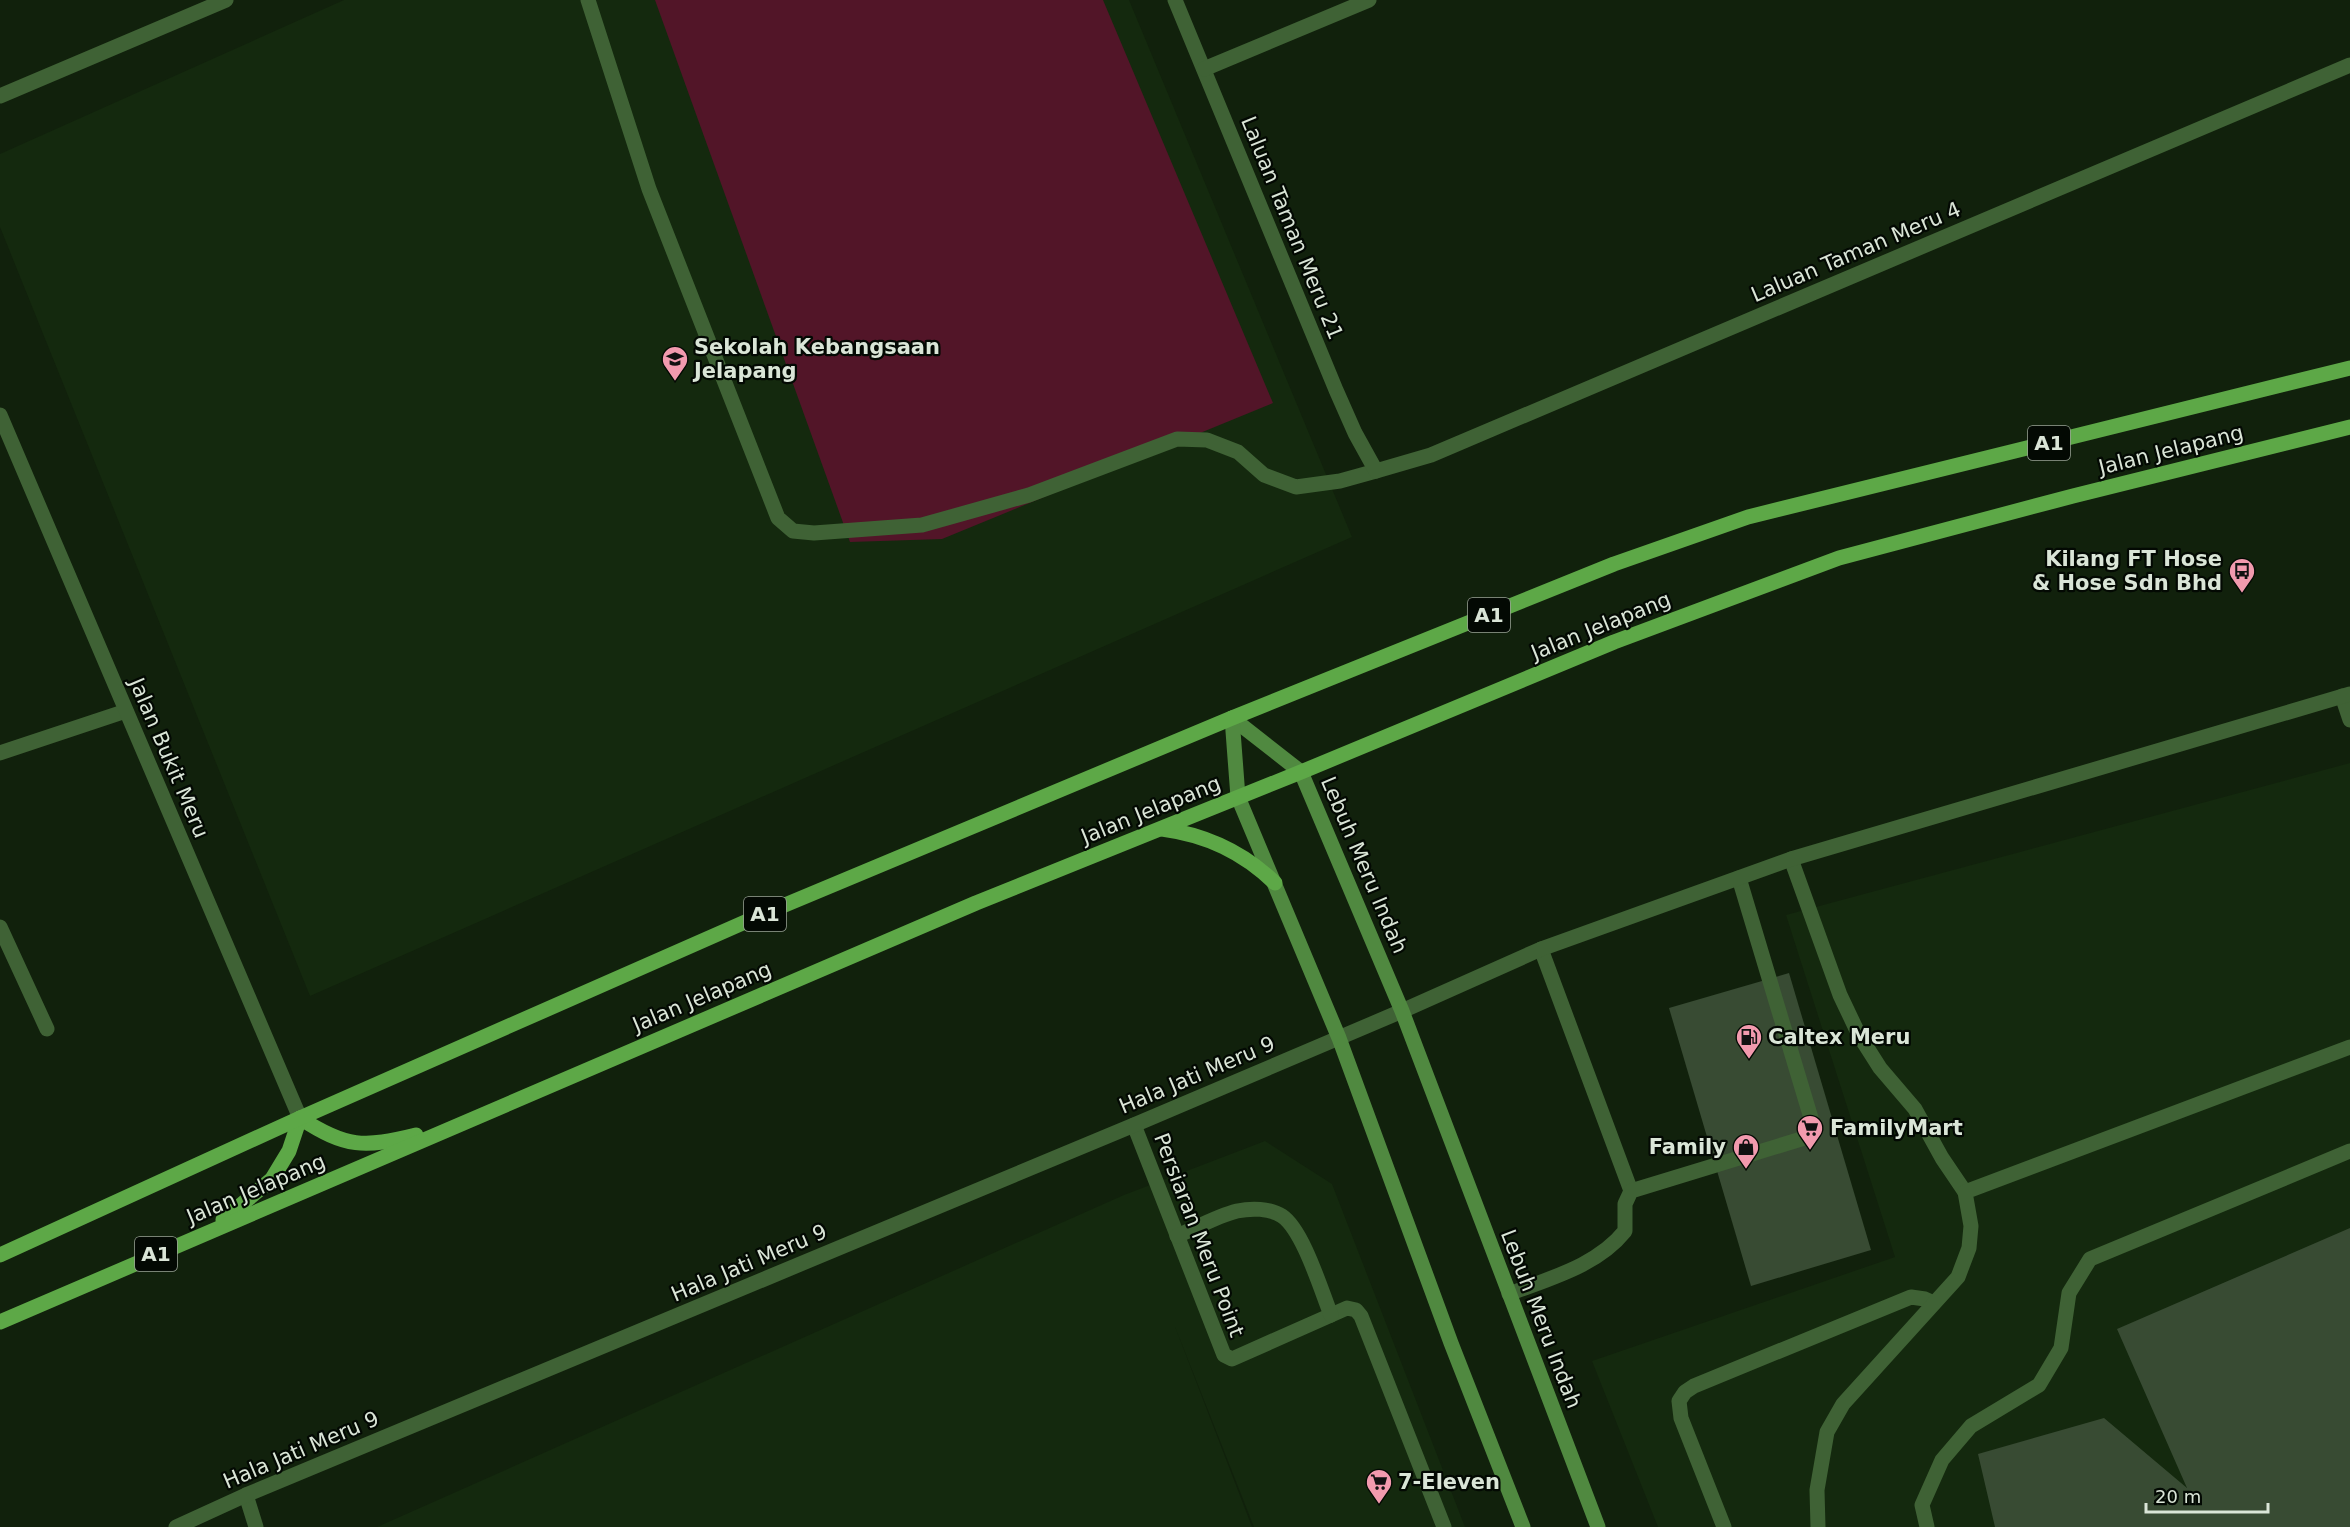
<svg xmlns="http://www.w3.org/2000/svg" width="2350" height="1527" viewBox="0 0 2350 1527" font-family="'DejaVu Sans',sans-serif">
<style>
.built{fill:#14290e}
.green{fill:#521528}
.building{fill:#384b33}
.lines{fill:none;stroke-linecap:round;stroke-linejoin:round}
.service{stroke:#3f6235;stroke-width:15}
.minor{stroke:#3f6235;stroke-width:15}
.tertiary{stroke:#3f6235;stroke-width:15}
.secondary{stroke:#508940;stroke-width:15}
.primary{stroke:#5da847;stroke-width:15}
.labels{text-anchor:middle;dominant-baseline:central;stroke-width:4.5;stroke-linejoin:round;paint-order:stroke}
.shield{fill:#030903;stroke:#9aa397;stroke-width:1.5}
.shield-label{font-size:20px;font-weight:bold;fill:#dae5d7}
.street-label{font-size:21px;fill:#dae5d7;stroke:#030903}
.poi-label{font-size:21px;font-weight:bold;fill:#dae5d7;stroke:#030903;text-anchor:start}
</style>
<rect width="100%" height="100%" fill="#11210c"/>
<!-- built -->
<g class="built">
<polygon points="344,0 1129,0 1352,537 310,996 0,227 0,154"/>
<polygon points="2350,763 2350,1527 1658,1527 1592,1361 1895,1257 1786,915"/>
<polygon points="1265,1141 1332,1184 1465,1527 1254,1527 1174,1324 1252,1527 377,1527 1124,1195"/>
</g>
<!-- green -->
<polygon class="green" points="655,0 1103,0 1273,403 942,539 850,542"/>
<!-- building -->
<g class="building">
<polygon points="1789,973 1871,1250 1751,1286 1669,1008"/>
<polygon points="2350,1228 2350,1527 1995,1527 1978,1454 2104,1418 2187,1488 2117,1329"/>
</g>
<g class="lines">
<!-- service -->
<g class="service">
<polyline points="588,0 649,189 778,518 793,531 814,533 922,525 1029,495 1177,439 1207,440 1238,452 1264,475 1296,487 1340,481 1376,471"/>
<polyline points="2342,696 2350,720"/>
<polyline points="0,753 126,711"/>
<polyline points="1791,859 1840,995 1859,1035 1880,1068 1915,1109 1942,1158 1965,1192"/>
<polyline points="0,927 47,1029"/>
<polyline points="1541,949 1631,1191"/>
<polyline points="1134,1125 1224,1355 1232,1359 1347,1308 1356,1310 1361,1316 1444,1527"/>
<path d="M1177,1236C1196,1228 1217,1216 1237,1211C1251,1208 1270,1208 1282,1216C1303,1230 1321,1290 1331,1315"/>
<path d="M1509,1294C1550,1278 1597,1266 1625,1231V1204L1631,1191L1811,1136L1814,1128L1739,878"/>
<polyline points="246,1495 256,1527"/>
<polyline points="1724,1527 1681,1418 1679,1401 1685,1392 1694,1386 1911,1297 1925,1299 1934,1303"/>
<polyline points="1818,1527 1817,1490 1827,1432 1843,1404 1958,1277 1969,1248 1971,1226 1965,1192 2350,1047"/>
<polyline points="1927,1527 1922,1505 1942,1460 1971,1426 2039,1385 2061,1348 2069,1293 2090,1259 2350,1151"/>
</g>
<!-- minor -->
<g class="minor">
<polyline points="1175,0 1336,390 1355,433 1376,471 1431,455 2350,65"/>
<polyline points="1204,69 1369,0"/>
<polyline points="0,96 226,0"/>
<polyline points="176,1527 246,1495 1134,1125 1402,1011 1541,949 1791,859 2350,694"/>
</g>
<!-- tertiary -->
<polyline class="tertiary" points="0,415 300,1118"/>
<!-- secondary -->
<g class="secondary">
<polyline points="1232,718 1301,772 1402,1011 1598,1527"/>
<polyline points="1232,718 1238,797 1339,1038 1451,1343 1523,1527"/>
</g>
<!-- primary -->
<g class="primary">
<path d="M1162,829C1207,835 1243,852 1275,883"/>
<path d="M300,1118C346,1148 364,1148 416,1135"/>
<polyline points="223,1220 272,1179 289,1151 300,1118"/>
<polyline points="0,1255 300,1118 761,915 1232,718 1614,564 1748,517 2350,368"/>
<polyline points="0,1322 976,903 1301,772 1614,642 1839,558 2073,496 2350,427"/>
</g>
</g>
<!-- icons -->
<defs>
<g id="school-pin" transform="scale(1.35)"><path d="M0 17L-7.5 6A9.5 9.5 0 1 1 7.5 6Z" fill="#f29aae" stroke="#030903"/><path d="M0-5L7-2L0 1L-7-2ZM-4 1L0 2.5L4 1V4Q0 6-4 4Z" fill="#111"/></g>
<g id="bus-pin" transform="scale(1.35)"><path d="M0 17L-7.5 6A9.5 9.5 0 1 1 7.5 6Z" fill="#f29aae" stroke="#030903"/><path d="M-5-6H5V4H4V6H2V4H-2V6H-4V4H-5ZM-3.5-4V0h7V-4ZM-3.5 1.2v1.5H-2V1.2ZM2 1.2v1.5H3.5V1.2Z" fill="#111"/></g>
<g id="fuel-pin" transform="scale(1.35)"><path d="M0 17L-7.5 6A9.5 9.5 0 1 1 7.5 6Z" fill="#f29aae" stroke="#030903"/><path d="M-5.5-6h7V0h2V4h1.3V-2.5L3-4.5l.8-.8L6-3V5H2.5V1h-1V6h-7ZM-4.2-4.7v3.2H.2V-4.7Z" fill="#111"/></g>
<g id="supermarket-pin" transform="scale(1.35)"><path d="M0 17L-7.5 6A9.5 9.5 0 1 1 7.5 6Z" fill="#f29aae" stroke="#030903"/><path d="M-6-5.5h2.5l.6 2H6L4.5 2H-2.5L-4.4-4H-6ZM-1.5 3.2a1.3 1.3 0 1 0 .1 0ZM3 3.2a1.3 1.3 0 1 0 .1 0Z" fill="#111"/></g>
<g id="shop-pin" transform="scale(1.35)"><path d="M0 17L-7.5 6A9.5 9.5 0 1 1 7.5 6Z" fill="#f29aae" stroke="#030903"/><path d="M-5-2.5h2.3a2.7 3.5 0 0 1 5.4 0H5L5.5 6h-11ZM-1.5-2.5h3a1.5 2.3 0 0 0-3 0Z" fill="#111"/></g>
</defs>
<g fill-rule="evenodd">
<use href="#school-pin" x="675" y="359"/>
<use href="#bus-pin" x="2242" y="571"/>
<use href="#fuel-pin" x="1749" y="1037"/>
<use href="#supermarket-pin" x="1810" y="1128"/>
<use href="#shop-pin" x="1746" y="1147"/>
<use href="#supermarket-pin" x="1379" y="1482"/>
</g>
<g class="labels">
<!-- shield labels -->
<g class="shield">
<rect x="2028" y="426" width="42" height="34" rx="4.5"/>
<rect x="1468" y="598" width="42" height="34" rx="4.5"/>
<rect x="744" y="897" width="42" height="34" rx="4.5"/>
<rect x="135" y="1237" width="42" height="34" rx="4.5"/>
</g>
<g class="shield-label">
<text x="2049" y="443">A1</text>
<text x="1489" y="615">A1</text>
<text x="765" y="914">A1</text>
<text x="156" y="1254">A1</text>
</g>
<!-- street labels -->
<g class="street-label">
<text transform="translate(1292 228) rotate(68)">Laluan Taman Meru 21</text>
<text transform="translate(1856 252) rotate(-23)">Laluan Taman Meru 4</text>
<text transform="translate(2171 450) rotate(-14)">Jalan Jelapang</text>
<text transform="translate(1601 626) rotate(-22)">Jalan Jelapang</text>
<text transform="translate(169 758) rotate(67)">Jalan Bukit Meru</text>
<text transform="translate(1151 810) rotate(-22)">Jalan Jelapang</text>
<text transform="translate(1364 865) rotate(67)">Lebuh Meru Indah</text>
<text transform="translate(702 997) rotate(-23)">Jalan Jelapang</text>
<text transform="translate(1197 1075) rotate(-23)">Hala Jati Meru 9</text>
<text transform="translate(256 1189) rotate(-23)">Jalan Jelapang</text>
<text transform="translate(1199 1235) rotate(69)">Persiaran Meru Point</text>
<text transform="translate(749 1263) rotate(-23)">Hala Jati Meru 9</text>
<text transform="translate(1541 1319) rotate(69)">Lebuh Meru Indah</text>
<text transform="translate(301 1450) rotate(-23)">Hala Jati Meru 9</text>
</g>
<!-- poi labels -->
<g class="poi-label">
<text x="694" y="347">Sekolah Kebangsaan<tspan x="694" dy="24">Jelapang</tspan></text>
<text x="2222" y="559" text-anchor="end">Kilang FT Hose<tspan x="2222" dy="24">&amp; Hose Sdn Bhd</tspan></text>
<text x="1768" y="1037">Caltex Meru</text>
<text x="1830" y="1128">FamilyMart</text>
<text x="1726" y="1147" text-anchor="end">Family</text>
<text x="1398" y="1482">7-Eleven</text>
</g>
</g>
<!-- scale -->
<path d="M2146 1503v9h122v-9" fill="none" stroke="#dae5d7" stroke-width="3"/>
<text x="2155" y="1503" font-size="18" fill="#dae5d7" stroke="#030903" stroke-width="4.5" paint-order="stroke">20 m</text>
</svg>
